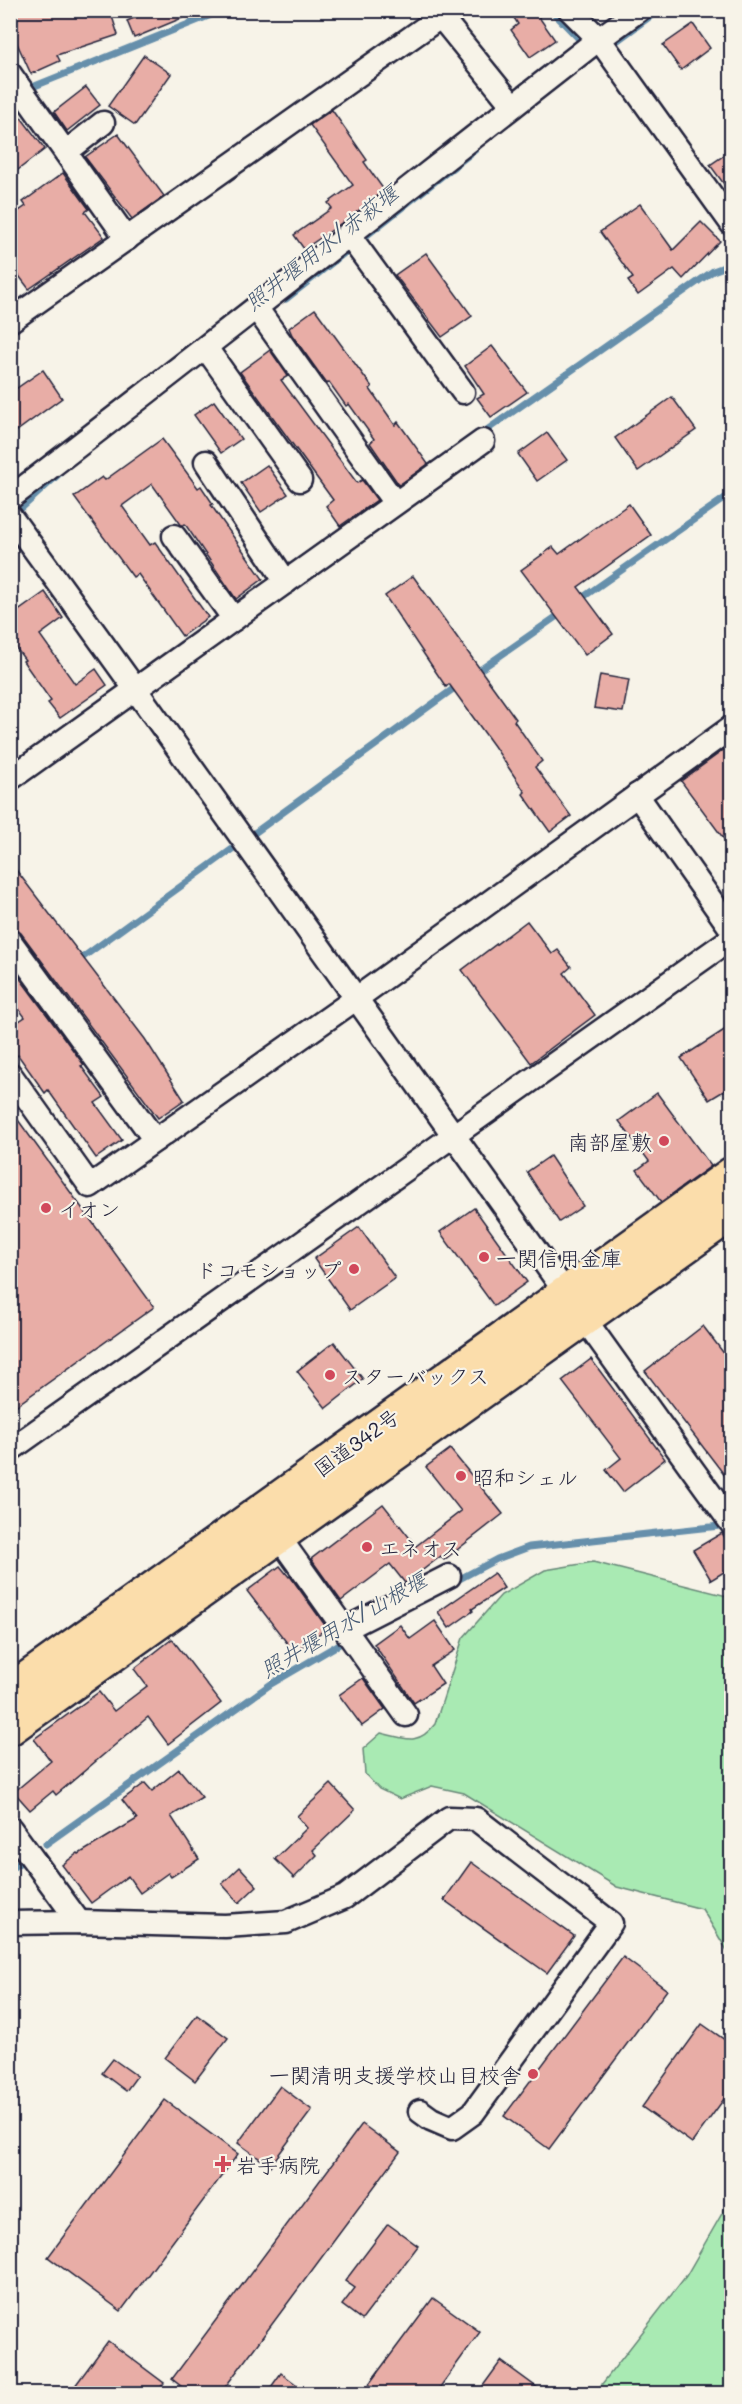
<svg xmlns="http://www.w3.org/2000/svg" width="742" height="2404" viewBox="0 0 742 2404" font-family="Mali,'Klee One',sans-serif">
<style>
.green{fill:#a9eab3;stroke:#668677;stroke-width:1.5}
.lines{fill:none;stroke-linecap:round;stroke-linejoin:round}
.stream{stroke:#668fab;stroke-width:7}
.building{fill:#e8ada6;stroke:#22223b;stroke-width:1.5}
.minor-casing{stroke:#22223b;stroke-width:27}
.highway-casing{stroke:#22223b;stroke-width:38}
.minor{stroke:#f7f3e8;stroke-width:22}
.highway{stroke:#fbddab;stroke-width:33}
.poi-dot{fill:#d1495b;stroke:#f7f3e8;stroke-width:2}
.labels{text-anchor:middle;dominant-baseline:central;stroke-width:4.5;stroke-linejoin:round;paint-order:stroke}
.poi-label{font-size:21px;fill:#22223b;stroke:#f7f3e8;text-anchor:start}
.street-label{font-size:21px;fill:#22223b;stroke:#f7f3e8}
.water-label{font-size:22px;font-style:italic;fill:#445873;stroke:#f7f3e8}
</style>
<rect width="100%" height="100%" fill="#f7f3e8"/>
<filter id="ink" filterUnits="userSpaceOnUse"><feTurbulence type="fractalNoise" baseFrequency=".0167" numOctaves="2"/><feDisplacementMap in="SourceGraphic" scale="12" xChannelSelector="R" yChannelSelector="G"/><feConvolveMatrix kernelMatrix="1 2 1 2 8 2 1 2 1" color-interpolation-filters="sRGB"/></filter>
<g filter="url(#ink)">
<!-- green -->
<g class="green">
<path d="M593,1562L731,1597V1957L702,1909L617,1887L464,1793L432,1786L400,1799L379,1789L365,1774L363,1749L381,1733C406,1739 418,1746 435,1724L463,1638L501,1595L545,1570Z"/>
<polygon points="731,2198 731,2393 595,2393 686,2276"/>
</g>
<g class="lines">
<!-- stream -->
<g class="stream">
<polyline points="551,10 585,45"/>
<polyline points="610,46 659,10"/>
<polyline points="10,96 216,13 218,10"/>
<polyline points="286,299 475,150"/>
<polyline points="481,434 713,271 732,264"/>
<polyline points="14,515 59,474"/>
<polyline points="579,600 732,493"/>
<polyline points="474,674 563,612"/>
<polyline points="75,963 460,684"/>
<polyline points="10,1007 61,972"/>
<polyline points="452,1583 497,1559 529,1547 729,1525"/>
<polyline points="46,1844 271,1684 348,1639"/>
<polyline points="10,1869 18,1864"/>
</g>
</g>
<!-- building -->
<g class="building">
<polygon points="10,10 110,10 118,35 57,55 60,61 31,74 10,28"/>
<polygon points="153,10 199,10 199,11 134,38 127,21"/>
<polygon points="509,10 534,10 555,40 530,57 511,30 518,24"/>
<polygon points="693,24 710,48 681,70 663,45"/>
<polygon points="144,55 171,74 135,125 108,106"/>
<polygon points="86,87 100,105 67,131 54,112"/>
<polygon points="10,103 45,149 10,176"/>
<polygon points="332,110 367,160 364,162 384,190 348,219 304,249 294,235 332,208 328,203 353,185 310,125"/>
<polygon points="118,134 164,196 132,219 85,157"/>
<polygon points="732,150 732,195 710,165"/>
<polygon points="63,173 89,209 85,212 104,237 29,289 10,264 10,217 26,206 23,202"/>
<polygon points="640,204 673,250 701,222 720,241 683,279 674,269 638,295 628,281 633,278 600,232"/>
<polygon points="426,253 472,316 442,337 395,275"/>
<polygon points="315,309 372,387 370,389 395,425 398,422 428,464 399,485 370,443 374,439 349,404 346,406 329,382 327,384 292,335 289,328"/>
<polygon points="492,346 527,392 491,417 477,398 484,394 465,366"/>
<polygon points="270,350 288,376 281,380 357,483 362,480 377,500 340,526 326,506 333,500 240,372"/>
<polygon points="43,370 62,398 10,436 10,393"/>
<polygon points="672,397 696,430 638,471 615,438"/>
<polygon points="214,401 241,439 221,453 194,415"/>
<polygon points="547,433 567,460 537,481 518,454"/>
<polygon points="162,439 198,488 201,486 213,504 211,505 263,579 236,599 185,524 182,526 152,484 122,506 150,545 155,542 208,617 182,636 138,574 133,577 74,497 102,477 105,480"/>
<polygon points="267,465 288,494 261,512 241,483"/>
<polygon points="629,504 651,535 578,587 613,634 585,655 521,570 553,547 559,554"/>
<polygon points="413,576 516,719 514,721 542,761 535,767 571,816 550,832 523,794 525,792 494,746 449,684 446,687 385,596"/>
<polygon points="45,592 63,618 40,635 75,684 96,669 107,685 60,718 48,703 51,701 23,661 25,660 10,640 10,617"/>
<polygon points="600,675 629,680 623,712 594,708"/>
<polygon points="732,744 732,850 681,781"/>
<polygon points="10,862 145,1039 184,1100 158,1118 21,933 10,924"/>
<polygon points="527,921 552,954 558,950 571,967 564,973 595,1015 531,1063 462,970"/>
<polygon points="10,965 84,1065 81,1066 104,1097 95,1103 122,1140 96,1158 48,1090 45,1093 18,1055 10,1060 10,1027 25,1017 10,997"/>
<polygon points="732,1025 732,1086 709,1100 681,1058"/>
<polygon points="657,1093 711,1166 661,1202 637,1170 649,1161 619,1121"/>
<polygon points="10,1109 154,1307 10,1410"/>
<polygon points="550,1156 583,1206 559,1222 527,1172"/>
<polygon points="474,1208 527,1282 494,1306 440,1232"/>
<polygon points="359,1227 395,1278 350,1310 314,1259"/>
<polygon points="703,1326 732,1364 732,1485 645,1371"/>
<polygon points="334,1342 363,1379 326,1408 297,1371"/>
<polygon points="591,1359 665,1459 623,1492 606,1470 621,1458 562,1381"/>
<polygon points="450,1449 503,1514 444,1560 441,1556 407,1582 405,1583 390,1564 341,1601 311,1559 383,1504 416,1546 461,1511 426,1467"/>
<polygon points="722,1533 732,1548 732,1567 711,1580 693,1550"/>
<polygon points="280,1566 289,1577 290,1576 327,1628 294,1652 247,1591"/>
<polygon points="494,1573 504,1588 472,1609 473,1611 449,1628 438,1612"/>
<polygon points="435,1621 455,1650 431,1666 443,1684 414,1703 374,1644 400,1625 410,1639"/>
<polygon points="172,1639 221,1703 168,1744 148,1717 56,1795 53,1791 30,1810 14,1792 51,1761 34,1739 99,1692 114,1711 147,1686 134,1669"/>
<polygon points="363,1678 385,1709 362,1726 339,1695"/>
<polygon points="179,1769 202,1797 171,1816 199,1859 171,1877 168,1873 140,1893 128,1876 91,1903 62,1865 78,1853 79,1854 137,1819 122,1800 145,1783 152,1791"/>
<polygon points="331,1784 355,1810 313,1850 317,1855 294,1878 275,1859 307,1828 297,1816"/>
<polygon points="471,1862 574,1936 547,1973 444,1900"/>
<polygon points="240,1867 257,1886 239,1903 222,1884"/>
<polygon points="623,1957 667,1990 549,2149 504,2116"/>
<polygon points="197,2015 228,2038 195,2081 165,2058"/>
<polygon points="702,2024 732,2045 732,2088 692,2143 642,2107"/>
<polygon points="113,2059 137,2076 126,2091 102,2073"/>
<polygon points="280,2086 312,2110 270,2166 238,2143"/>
<polygon points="165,2100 238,2154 121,2311 48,2257"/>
<polygon points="362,2124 400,2152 220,2394 191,2394 172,2379"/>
<polygon points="388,2224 418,2246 362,2320 342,2305 355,2288 345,2281"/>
<polygon points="433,2298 480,2332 435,2394 381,2394 369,2384"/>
<polygon points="108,2341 164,2383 156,2394 69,2394"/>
<polygon points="501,2361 546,2394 477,2394"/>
<polygon points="281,2373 309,2394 266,2394"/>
</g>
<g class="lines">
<!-- minor casing -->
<g class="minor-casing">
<g id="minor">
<polyline points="570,10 599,39 732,224"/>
<polyline points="441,17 513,106"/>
<polyline points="10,74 127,239"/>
<polyline points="66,152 103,123"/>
<polyline points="348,234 463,392"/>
<polyline points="257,309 395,503"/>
<polyline points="10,321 450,10"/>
<polyline points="206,348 300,480"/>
<polyline points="206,462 286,582"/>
<path d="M10,498C208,347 403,192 599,39L639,10"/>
<path d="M10,516C254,850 489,1189 732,1524"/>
<polyline points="174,536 234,619"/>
<polyline points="10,779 483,441"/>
<polyline points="637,795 732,930"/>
<polyline points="10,941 155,1140"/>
<polyline points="10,1074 90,1186 357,998 732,727"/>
<polyline points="10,1450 732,938"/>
<polyline points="278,1536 406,1715"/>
<polyline points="345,1629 449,1576"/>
<polyline points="10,1828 79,1922"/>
<polyline points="10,1923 79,1922 225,1926 286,1922 345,1897 449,1818 476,1819 611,1923 473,2113 452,2128 431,2119 420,2111"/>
</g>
</g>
<!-- highway casing -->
<g class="highway-casing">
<g id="highway">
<polyline points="10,1691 732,1174"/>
<polyline points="10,1728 732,1213"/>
</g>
</g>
<!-- minor -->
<use href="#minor" class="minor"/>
<!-- highway -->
<use href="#highway" class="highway"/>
</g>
</g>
<!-- markers -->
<g class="poi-dot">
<circle cx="664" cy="1141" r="6"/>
<circle cx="46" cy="1208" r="6"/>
<circle cx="484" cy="1257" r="6"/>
<circle cx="354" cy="1269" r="6"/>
<circle cx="330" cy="1375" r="6"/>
<circle cx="461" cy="1476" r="6"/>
<circle cx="367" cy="1547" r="6"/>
<circle cx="533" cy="2074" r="6"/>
<path d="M220 2155h6v6h6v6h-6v6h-6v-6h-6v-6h6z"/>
</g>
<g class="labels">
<!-- poi labels -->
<g class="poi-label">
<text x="652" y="1141" text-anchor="end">南部屋敷</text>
<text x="58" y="1208">イオン</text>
<text x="496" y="1257">一関信用金庫</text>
<text x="342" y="1269" text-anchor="end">ドコモショップ</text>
<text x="342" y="1375">スターバックス</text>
<text x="473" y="1476">昭和シェル</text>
<text x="379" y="1547">エネオス</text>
<text x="521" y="2074" text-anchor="end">一関清明支援学校山目校舎</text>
<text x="236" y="2164">岩手病院</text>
</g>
<!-- street labels -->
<g class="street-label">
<text transform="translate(356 1442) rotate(-36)">国道342号</text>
</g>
<!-- water labels -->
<g class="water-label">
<text transform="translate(321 247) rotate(-38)">照井堰用水/赤萩堰</text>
<text transform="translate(343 1624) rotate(-30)">照井堰用水/山根堰</text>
</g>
</g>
<!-- margin -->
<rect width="742" height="2404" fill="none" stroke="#f7f3e8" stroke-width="36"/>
<rect x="18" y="18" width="706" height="2368" fill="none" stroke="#22223b" stroke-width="2" filter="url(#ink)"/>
</svg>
